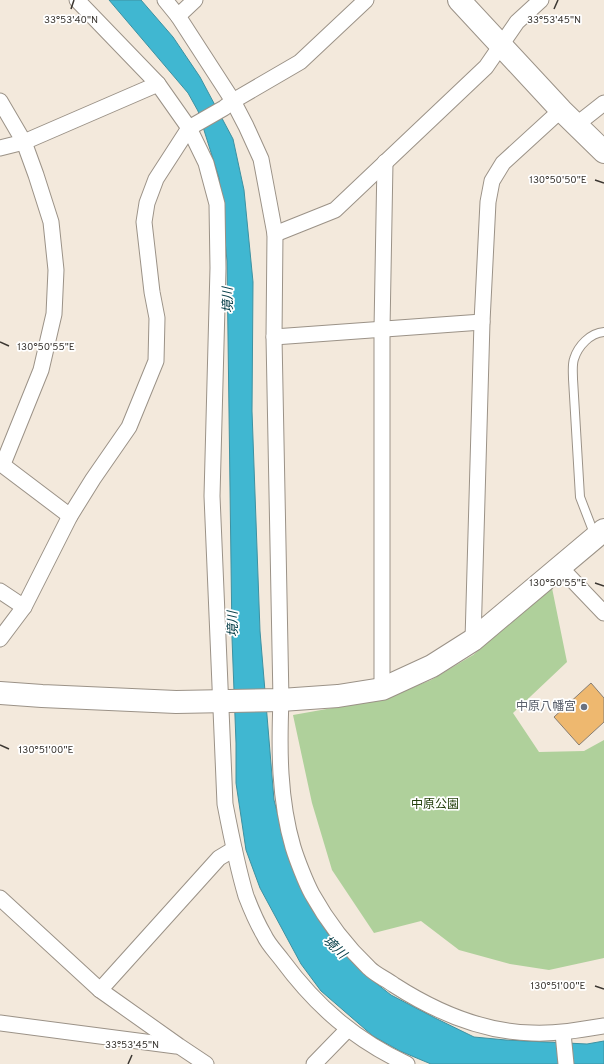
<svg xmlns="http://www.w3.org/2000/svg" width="604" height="1064" viewBox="0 0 604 1064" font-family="Overpass,'Noto Sans JP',sans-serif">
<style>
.green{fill:#afd09b}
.water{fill:#40b7d1;stroke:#3e91a1}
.building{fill:#eeb86f;stroke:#877e73}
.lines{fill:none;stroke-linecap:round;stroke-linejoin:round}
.lane-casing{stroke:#9b9287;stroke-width:10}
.street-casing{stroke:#9b9287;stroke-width:17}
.secondary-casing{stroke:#9b9287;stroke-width:24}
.lane{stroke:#fff;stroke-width:8}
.street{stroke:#fff;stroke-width:15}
.secondary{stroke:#fff;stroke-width:22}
.ticks{fill:none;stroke:#3b3732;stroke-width:1.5}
.worship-dot{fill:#6b7280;stroke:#fff;stroke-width:1.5}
.labels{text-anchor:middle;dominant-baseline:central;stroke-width:3.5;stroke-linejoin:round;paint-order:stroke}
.worship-label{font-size:12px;fill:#5b616d;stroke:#fff;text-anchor:end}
.park-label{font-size:12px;fill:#24400c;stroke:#fff}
.water-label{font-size:13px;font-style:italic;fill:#09404a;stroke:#fff}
.ticks-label{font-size:10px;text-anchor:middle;fill:#3b3732;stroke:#fff;stroke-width:3.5;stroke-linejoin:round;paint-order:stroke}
</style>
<rect width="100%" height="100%" fill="#f3e9dc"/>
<!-- green -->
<polygon class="green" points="552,588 567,662 513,713 539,752 584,751 604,740 604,958 549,970 510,964 459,950 421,921 374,933 332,870 312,803 293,715 383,699 431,680 473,655"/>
<!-- water -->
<polygon class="water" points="109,0 141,0 173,37 200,77 233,139 244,190 253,282 252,411 260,631 274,800 285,842 306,896 328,934 367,976 391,995 435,1018 474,1037 506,1040 587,1044 604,1041 604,1064 431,1064 400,1051 373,1036 321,991 301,964 260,888 246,850 236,783 236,743 232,638 227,261 219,178 198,111 188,93"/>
<!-- building -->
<polygon class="building" points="591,683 604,698 604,722 579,745 554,717"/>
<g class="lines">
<!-- lane casing -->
<g class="lane-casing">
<path id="lane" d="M595,536L580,497L573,379C573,373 572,365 574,359C578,346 590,333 604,332"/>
</g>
<!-- street casing -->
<g class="street-casing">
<g id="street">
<path d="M77,0L158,84L189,128L206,163L217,204L218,268L212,496L225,804C231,835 237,866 246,896C251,909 257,923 264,935C268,944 276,952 282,960C316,1006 355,1040 407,1064"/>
<path d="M165,0L178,16L233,101L246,126L261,159L275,234L274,337L281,700C279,749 279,799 293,847C297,860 306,883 312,894C327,921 347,947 369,968C376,975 386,979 394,985C436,1012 482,1032 532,1033C556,1034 580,1030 604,1026"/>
<polyline points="178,16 195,0"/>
<polyline points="0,101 24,142 36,175 51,222 56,270 54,314 41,370 3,464"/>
<polyline points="576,125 604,103"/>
<polyline points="0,148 24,142 158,84"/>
<polyline points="275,234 335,210 486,67 517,22 541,0"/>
<polyline points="274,337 482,322"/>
<polyline points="0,463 70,516"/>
<polyline points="560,567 604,613"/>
<polyline points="0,591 24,607"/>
<polyline points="0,639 24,607 70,516 93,479 129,427 156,361 157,318 152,292 144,222 147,203 156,179 189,128 224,108 233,101 300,62 366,0"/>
<polyline points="473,640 482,322 488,202 492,181 503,163 561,110"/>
<polyline points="382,689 382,329 385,162"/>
<polyline points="0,898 100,990 179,1046 206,1064"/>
<polyline points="100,990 219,858 234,849"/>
<polyline points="0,1023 176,1046"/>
<polyline points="563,1033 566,1064"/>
<polyline points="314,1064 348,1029"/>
</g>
</g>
<!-- secondary casing -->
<g class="secondary-casing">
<g id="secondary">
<polyline points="459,0 561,110 604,152"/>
<polyline points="0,693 42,696 176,702 281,700 338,696 382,689 432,666 473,640 604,530"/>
</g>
</g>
<!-- lane -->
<use href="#lane" class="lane"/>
<!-- street -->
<use href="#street" class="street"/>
<!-- secondary -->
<use href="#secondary" class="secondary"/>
</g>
<!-- ticks -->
<path class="ticks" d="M71,9L74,0M554,9L558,0M595,180L604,183M0,342L9,346M595,583L604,586M0,745L9,749M595,986L604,989M128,1064L132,1055"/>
<!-- markers -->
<circle class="worship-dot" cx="584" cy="707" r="4"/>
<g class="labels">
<!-- worship labels -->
<g class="worship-label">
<text x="576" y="707">中原八幡宮</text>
</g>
<!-- park labels -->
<g class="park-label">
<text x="435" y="805">中原公園</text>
</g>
<!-- water labels -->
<g class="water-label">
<text transform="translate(229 300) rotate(-91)">境川</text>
<text transform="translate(234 624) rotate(-91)">境川</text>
<text transform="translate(334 948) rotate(44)">境川</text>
</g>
</g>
<g class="ticks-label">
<text x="71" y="23">33°53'40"N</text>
<text x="554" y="23">33°53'45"N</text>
<text x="558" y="183">130°50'50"E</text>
<text x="46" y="350">130°50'55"E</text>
<text x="558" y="586">130°50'55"E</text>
<text x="46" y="753">130°51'00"E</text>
<text x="558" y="989">130°51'00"E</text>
<text x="132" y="1048">33°53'45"N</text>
</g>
</svg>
